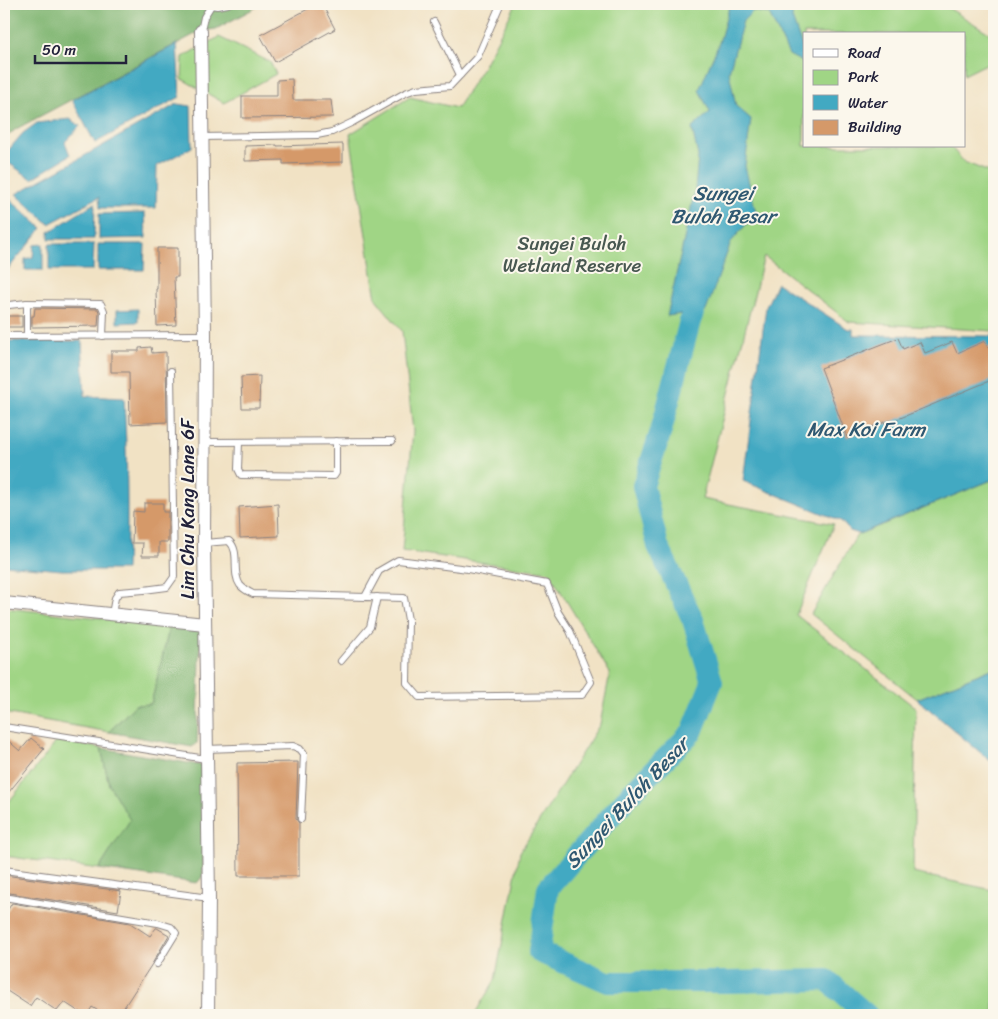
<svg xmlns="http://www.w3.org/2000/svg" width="998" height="1019" viewBox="0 0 998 1019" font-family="Sriracha,sans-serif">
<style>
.green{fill:#a0d585;stroke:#617c60}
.forest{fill:#80b672;stroke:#516c56}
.water{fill:#42a9c2;stroke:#32667e}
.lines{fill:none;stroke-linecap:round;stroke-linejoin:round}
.river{stroke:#42a9c2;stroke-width:22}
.building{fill:#d59969}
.service-casing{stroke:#8a8280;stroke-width:8}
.minor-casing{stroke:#8a8280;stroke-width:14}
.service{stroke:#fff;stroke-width:6}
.minor{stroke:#fff;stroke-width:12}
.labels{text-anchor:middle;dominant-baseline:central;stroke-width:4;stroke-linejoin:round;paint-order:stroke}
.park-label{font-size:19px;fill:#485851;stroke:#fbf7ec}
.street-label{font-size:19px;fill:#22223b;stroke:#fbf7ec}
.water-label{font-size:20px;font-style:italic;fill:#2f5871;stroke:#fbf7ec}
</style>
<rect width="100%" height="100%" fill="#fbf7ec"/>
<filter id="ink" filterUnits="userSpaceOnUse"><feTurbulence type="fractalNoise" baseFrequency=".02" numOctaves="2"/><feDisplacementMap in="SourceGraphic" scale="10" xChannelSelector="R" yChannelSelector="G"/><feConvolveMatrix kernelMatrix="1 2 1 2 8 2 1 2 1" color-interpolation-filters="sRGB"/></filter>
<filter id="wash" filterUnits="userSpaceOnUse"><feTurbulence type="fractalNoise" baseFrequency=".0096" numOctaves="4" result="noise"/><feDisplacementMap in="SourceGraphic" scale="20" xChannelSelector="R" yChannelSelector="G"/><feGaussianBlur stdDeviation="1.12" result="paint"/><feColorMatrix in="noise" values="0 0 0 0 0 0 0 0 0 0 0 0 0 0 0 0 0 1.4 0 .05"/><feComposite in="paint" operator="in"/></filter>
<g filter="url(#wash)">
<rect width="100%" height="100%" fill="#f1e2c4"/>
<!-- green -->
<g class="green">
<polygon points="516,4 942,4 994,36 994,60 964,75 964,34 804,34 804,146 950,146 964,162 994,174 994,331 849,322 764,256 702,499 834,524 796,615 916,708 913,873 993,890 994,892 994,1015 474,1015 495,980 520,852 600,724 610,673 549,572 402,551 413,431 402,331 376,299 350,134 410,97 457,108 483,67"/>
<polygon points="219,37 270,62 276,74 224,103 182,79 183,57"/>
<polygon points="994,479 994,668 917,699 811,614 857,535"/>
<polygon points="4,608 170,625 151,704 135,705 109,732 4,713"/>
<polygon points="57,741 101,748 109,785 131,820 99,869 4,856 4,808"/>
</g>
<!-- forest -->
<g class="forest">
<polygon points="4,4 262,4 216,29 201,31 16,129 4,139 4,41 5,40"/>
<polygon points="170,625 196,628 201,632 197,743 192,747 109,732 135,705 151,704"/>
<polygon points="101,748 205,766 203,876 197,883 99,869 130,820 109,785"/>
</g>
<!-- water -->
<g class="water">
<polygon points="730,4 794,4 792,18 804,52 804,63 789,55 769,14 753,11 743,21 729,72 736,106 751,119 745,166 756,213 731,242 706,311 667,316 695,190 698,156 692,128 710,112 699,90 719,43"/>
<polygon points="177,44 180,97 95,143 72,100"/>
<polygon points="177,104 191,106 192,147 157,166 156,208 100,208 99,197 49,224 16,194"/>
<polygon points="70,119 80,126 65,142 70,155 32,179 4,160 4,155 23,133 37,123"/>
<polygon points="8,198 42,228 4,274 4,203"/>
<polygon points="95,203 94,239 49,239 49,232"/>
<polygon points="145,213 146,238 99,239 99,214"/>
<polygon points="43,244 43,270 25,270 25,259 33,257 34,245"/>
<polygon points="49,244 94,244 93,270 49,270"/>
<polygon points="98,244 145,244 144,270 98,270"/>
<polygon points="777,283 848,329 853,329 853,335 994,336 994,479 859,534 850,531 841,521 743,481 766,307"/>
<polygon points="138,309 138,322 117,323 117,310"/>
<path d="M4,341H82L85,396L124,398C127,456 128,513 126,570H62L4,565Z"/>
<polygon points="994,668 994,764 917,699"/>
</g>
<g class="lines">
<!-- river -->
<polyline class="river" points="704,283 690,321 661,431 643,486 658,546 693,620 712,682 692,732 632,792 548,888 539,952 608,982 727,982 827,980 867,1015"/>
</g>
<g id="blocks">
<!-- building -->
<g class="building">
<polygon points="317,4 322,4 335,29 275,62 260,35"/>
<polygon points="292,79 293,100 331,100 333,117 242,118 242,96 277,96 277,80"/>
<polygon points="343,144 343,162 283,164 283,160 245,161 245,146 277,145 277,146"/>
<polygon points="157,248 178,248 178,277 174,277 176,325 157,326 156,289 157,289"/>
<polygon points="35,308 98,309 99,312 98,326 34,327 32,327 32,316 34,316"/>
<rect x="4" y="316" width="18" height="11"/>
<polygon points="898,338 903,349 920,342 925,353 952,342 957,353 985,341 988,348 994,345 994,379 886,424 885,422 847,437 821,368"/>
<polygon points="151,347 152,353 166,352 167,422 130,424 129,372 111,372 111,351 139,351 139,348"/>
<polygon points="260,376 259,408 242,408 241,377"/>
<polygon points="144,503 163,503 163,512 168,512 168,542 159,542 159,556 142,556 143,543 132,543 133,511 144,512"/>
<polygon points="278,504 279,536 240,538 239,507"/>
<polygon points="4,737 20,751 31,738 44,749 4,798"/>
<polygon points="298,762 296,819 299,823 299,876 238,876 237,763"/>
<polygon points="4,875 121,891 118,911 4,892"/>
<polygon points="12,903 130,923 150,936 156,928 157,928 169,935 152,964 119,1015 105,1015 92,1007 87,1015 84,1015 64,1002 57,1011 36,997 30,1006 4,989 4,916"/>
</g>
</g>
</g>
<g filter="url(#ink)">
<use href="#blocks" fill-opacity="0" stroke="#8a8280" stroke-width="1"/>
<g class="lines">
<!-- service casing -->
<g class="service-casing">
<g id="service">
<polyline points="211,5 217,6 228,4"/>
<polyline points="434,22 460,75"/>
<polyline points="201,31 204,17 212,4"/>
<polyline points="202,137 317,135 332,132 353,122 405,93 416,89 450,86 478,56 500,5"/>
<polyline points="9,305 27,303 101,304 104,311 103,336"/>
<polyline points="4,336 205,335"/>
<polyline points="27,336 27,303"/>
<polyline points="205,442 392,441"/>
<polyline points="239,442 238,469 241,475 334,476 336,473 336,441"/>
<path d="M204,543L229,541C241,552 231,572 240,585C243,589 249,592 253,594L404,598L408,620L407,683L419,697L582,695L591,682L570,631L558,612L547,584L468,569L398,560L379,571L365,597"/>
<polyline points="112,614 115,598 119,592 144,590 167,587 174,577 171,371"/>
<polyline points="341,661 370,627 377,597"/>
<polyline points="4,727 206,759"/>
<polyline points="206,749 293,746 300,749 304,754 301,819"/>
<polyline points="4,870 209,898"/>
<polyline points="4,897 158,923 171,927 176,933 157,964"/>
</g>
</g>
<!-- minor casing -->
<g class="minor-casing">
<g id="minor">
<polyline points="201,31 205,335 204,543 209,898 208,1015"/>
<polyline points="4,603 205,624"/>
</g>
</g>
<!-- service -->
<use href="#service" class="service"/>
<!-- minor -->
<use href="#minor" class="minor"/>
</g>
</g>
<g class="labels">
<!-- park labels -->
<g class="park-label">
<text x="572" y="243">Sungei Buloh<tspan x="572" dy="22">Wetland Reserve</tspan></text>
</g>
<!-- street labels -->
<g class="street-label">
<text transform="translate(187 509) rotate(-90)">Lim Chu Kang Lane 6F</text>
</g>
<!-- water labels -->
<g class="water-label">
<text x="723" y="193">Sungei<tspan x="723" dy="23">Buloh Besar</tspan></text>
<text x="866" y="429">Max Koi Farm</text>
<text transform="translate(627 803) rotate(-47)">Sungei Buloh Besar</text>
</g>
</g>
<!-- margin -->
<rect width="998" height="1019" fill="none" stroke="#fbf7ec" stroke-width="20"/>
<!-- legend -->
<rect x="803" y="32" width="162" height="115" fill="#fbf7ec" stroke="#a4a2a5"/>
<rect x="813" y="49" width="25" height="8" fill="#ffffff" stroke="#a4a2a5"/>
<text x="848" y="58" font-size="15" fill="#22223b">Road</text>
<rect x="813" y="70" width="25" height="15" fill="#a0d585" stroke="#a4a2a5"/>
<text x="848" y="82" font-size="15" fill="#22223b">Park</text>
<rect x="813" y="95" width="25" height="15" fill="#42a9c2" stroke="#a4a2a5"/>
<text x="848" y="108" font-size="15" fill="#22223b">Water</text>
<rect x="813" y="120" width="25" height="15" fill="#d59969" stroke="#a4a2a5"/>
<text x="848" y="132" font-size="15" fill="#22223b">Building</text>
<!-- scale -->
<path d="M35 55v8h91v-8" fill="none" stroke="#22223b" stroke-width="2.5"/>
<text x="42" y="55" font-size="15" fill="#22223b" stroke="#fbf7ec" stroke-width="4" paint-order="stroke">50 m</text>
</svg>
